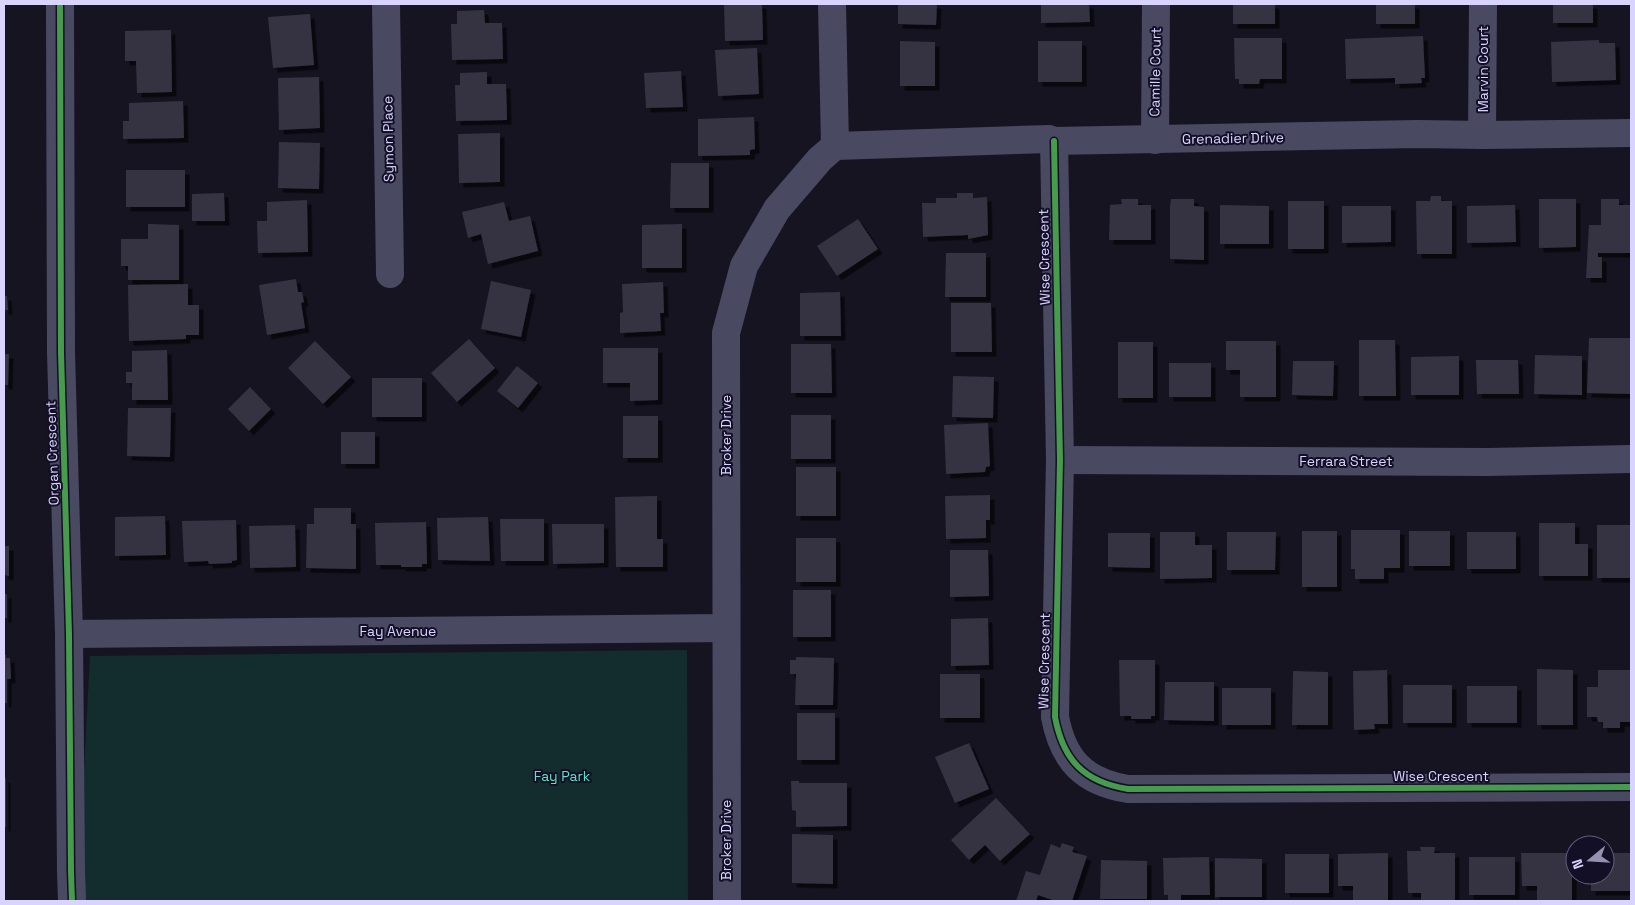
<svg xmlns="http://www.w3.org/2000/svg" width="1635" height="905" viewBox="0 0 1635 905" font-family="'Space Grotesk',sans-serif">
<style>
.green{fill:#132c2d}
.building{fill:#343243;filter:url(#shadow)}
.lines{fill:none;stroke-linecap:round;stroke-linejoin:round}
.minor{stroke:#4a4962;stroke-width:28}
.cycleway-casing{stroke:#130f26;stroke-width:9}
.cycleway{stroke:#469c4c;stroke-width:6}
.labels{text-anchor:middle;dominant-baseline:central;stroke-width:4;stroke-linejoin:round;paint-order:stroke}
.street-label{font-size:14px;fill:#d9d4ff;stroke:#130f26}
.park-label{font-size:14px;fill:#5fe0c0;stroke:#130f26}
</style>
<defs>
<filter id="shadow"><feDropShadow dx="4.5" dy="4.5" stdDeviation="0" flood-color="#0009"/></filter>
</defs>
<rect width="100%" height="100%" fill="#161421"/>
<!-- green -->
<polygon class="green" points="687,650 688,901 77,901 90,656"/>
<!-- building -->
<g class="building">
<polygon points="724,4 762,4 763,40 725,41"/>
<polygon points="898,4 937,4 936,25 898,24"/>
<polygon points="1041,4 1089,4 1090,22 1041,23"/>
<rect x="1233" y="4" width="42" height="20"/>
<rect x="1376" y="4" width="39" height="20"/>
<rect x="1553" y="4" width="40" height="19"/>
<polygon points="484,10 485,23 502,23 503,59 452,60 451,24 457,24 457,11"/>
<polygon points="310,14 314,65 273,68 268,17"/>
<polygon points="171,30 172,92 137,93 136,61 125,61 125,31"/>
<polygon points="1423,36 1425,78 1421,78 1422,83 1395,84 1395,78 1346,79 1345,39"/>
<polygon points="1234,38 1282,38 1282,79 1260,79 1259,84 1239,84 1239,79 1235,79"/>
<polygon points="1599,40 1599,43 1615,43 1616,80 1552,82 1551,42"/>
<polygon points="900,41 935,42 935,86 900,86"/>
<rect x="1038" y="41" width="44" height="41"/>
<polygon points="757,48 759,94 718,96 715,50"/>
<polygon points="681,71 683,107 646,108 644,73"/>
<polygon points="487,72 487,84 506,84 507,120 456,121 455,85 460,85 460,73"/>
<polygon points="319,77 320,128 279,130 278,78"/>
<polygon points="183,101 184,138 123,139 123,121 129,121 129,103"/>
<polygon points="754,117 755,149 750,150 750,155 698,156 698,119"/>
<polygon points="500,133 500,182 459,183 458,134"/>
<polygon points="279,142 320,143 319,189 278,188"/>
<polygon points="671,163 709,163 709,208 670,208"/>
<rect x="126" y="170" width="59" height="37"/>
<polygon points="224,193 225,221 192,221 192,194"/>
<polygon points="957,193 973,193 973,198 987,197 988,235 968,239 968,235 923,237 922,203 936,203 936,198 957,198"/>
<polygon points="1431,196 1441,196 1441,201 1452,201 1452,254 1417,254 1416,201 1430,201"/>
<polygon points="1121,199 1138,199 1138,205 1151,205 1151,240 1109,240 1110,205 1122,204"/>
<polygon points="1171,199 1194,199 1194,206 1204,207 1204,260 1170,259 1170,207"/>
<polygon points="1539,199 1576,199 1576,247 1539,248"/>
<polygon points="1601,199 1619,199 1619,205 1631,205 1631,253 1598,253 1598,257 1602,257 1602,278 1586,278 1589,225 1601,225"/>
<polygon points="307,200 308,252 258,253 257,221 267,221 267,202"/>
<rect x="1288" y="201" width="36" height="48"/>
<polygon points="504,202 509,221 530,216 538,251 488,264 481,234 468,238 462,212"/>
<polygon points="1220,205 1269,206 1269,244 1220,244"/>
<polygon points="1515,205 1516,242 1467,243 1467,206"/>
<polygon points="1342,206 1391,206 1391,242 1342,243"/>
<polygon points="858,219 878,249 837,276 817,246"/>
<polygon points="148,224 179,225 179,280 128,280 128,266 121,266 121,239 148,239"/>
<polygon points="682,224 682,268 642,268 642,225"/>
<polygon points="946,253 986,253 986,297 945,297"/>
<polygon points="296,279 298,292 302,292 304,302 301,303 305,328 267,335 259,285"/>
<polygon points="491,281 531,290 521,337 481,329"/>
<polygon points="663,282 664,313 660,313 661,331 620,333 620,313 623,312 622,284"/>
<polygon points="188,284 188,305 199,305 199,335 186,335 186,339 129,341 128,285"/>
<polygon points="840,292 841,336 800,336 800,293"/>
<polygon points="4,296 7,296 8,310 4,310"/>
<polygon points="951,303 991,303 992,352 951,352"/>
<polygon points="1589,338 1631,338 1631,394 1587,393"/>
<polygon points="469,339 495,368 457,402 431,373"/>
<polygon points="1359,340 1395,340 1396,396 1359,396"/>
<polygon points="315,341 351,377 323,404 288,368"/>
<polygon points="1226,341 1276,341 1276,397 1240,397 1240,370 1226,370"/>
<rect x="1118" y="342" width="35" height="56"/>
<polygon points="791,344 831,344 832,393 791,393"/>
<polygon points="603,348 658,348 658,400 630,401 630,383 603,383"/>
<polygon points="167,350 168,400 132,400 132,383 126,383 126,372 132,372 132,351"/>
<polygon points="4,354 9,354 8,385 4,385"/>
<polygon points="1535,355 1582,356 1582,395 1534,394"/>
<polygon points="1459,356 1459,395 1411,395 1411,357"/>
<polygon points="1476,360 1518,360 1519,394 1477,394"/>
<polygon points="1293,361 1334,361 1333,396 1292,395"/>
<rect x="1169" y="363" width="42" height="34"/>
<polygon points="517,366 538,383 518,408 497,391"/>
<polygon points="953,376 994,377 993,418 952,417"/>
<rect x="372" y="378" width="50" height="39"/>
<polygon points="250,387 271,409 249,431 228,409"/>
<polygon points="128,408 171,408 170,457 127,456"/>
<rect x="791" y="415" width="40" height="44"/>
<rect x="623" y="416" width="35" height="42"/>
<polygon points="988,423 990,466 986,467 985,472 946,474 944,425"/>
<rect x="341" y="432" width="34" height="32"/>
<rect x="796" y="467" width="40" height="49"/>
<polygon points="990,495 990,520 986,520 986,538 946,539 945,496"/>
<polygon points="657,496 657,539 663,539 663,567 616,567 615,497"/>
<polygon points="314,508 351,508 351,524 356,524 356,569 306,568 307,524 314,524"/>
<polygon points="165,516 166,555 115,556 115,517"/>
<polygon points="488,517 490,561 438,560 437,518"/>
<polygon points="500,519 544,519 544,561 501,561"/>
<polygon points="236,520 237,560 232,561 232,563 209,564 208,561 184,562 182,521"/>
<polygon points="426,522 427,564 422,564 422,567 401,567 401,565 376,565 375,523"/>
<polygon points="1539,523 1575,523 1575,544 1588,544 1588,576 1539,576"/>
<polygon points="552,524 604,524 604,563 553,564"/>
<polygon points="295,525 296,567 250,568 249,526"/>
<rect x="1597" y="525" width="34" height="53"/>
<polygon points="1351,530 1400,530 1400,568 1384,568 1384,579 1355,579 1355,569 1351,569"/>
<rect x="1302" y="531" width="35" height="56"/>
<rect x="1409" y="531" width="41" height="35"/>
<polygon points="1160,532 1195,532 1195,545 1212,545 1212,578 1160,579"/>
<polygon points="1227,532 1276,532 1275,570 1227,570"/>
<rect x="1467" y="532" width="49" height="37"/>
<polygon points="1108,533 1150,533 1150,568 1108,567"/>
<rect x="796" y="538" width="40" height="44"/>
<polygon points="4,546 9,546 9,576 4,575"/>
<polygon points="950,550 988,550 989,596 950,597"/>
<rect x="793" y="590" width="38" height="47"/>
<rect x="4" y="594" width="3" height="24"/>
<polygon points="988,618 989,665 951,666 951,619"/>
<polygon points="4,655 6,655 6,658 10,658 11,679 7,679 7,703 4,703"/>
<polygon points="796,657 834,658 833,705 795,705 796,674 790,674 790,660 796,660"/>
<polygon points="1119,660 1155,660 1155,716 1151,716 1151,719 1131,719 1131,716 1120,716"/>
<polygon points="1537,669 1573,670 1573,725 1537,725"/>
<polygon points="1387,670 1388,724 1374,724 1375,729 1354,730 1353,671"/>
<polygon points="1598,670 1631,670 1631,722 1620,722 1620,728 1603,728 1603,722 1598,722 1597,717 1587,717 1587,687 1598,687"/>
<polygon points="1293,671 1328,672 1328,725 1292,725"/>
<rect x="940" y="674" width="40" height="44"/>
<polygon points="1165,682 1214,682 1214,721 1164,720"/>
<rect x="1403" y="685" width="49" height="38"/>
<rect x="1467" y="686" width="50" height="37"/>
<rect x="1222" y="688" width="49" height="37"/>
<rect x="797" y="713" width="38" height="47"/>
<polygon points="969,743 989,789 955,803 935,757"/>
<rect x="4" y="778" width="2" height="49"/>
<polygon points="791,781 799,781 799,783 847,783 847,826 796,827 796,811 792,810"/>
<polygon points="996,798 1030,834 1000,861 985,845 969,860 951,840"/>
<polygon points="792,834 833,835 833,884 792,883"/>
<polygon points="1062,843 1074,847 1072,852 1087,856 1072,901 1055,901 1038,895 1036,901 1016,901 1026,871 1040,875 1051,844 1060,848"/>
<polygon points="1420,847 1435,847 1434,853 1455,853 1455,901 1421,901 1421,893 1408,893 1407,851 1421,851"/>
<polygon points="1388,853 1388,901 1353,901 1353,886 1338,886 1338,854"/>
<polygon points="1521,853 1572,853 1572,901 1537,901 1537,886 1522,886"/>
<polygon points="1605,853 1631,853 1631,891 1591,891 1591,875 1605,875"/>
<rect x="1285" y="854" width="44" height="39"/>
<polygon points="1209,857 1210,895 1181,895 1181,901 1168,901 1168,895 1164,895 1163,858"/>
<rect x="1469" y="857" width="46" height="38"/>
<polygon points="1215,858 1262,859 1262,897 1215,897"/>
<polygon points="1101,860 1147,861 1147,899 1100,899"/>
</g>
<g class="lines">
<!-- minor -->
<g class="minor">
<polyline points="60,4 61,352 69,634 71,871 72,901"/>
<polyline points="386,4 390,274"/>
<polyline points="832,4 835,146"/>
<polyline points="1482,135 1483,4"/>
<polyline points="1155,140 1156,4"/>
<path d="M1054,141L1060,460L1055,717C1063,760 1084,782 1128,789L1631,787"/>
<polyline points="835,146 1049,139 1054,141 1418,134 1482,135 1631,133"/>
<polyline points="1060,460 1487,462 1631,459"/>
<polyline points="69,634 726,628"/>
<polyline points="727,901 726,333 744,266 777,209 820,159 835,146"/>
</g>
<!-- cycleway casing -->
<g class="cycleway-casing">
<g id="cycleway">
<polyline points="60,4 61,352 69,634 71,871 72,901"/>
<path d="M1054,141L1060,460L1055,717C1063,760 1084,782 1128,789L1631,787"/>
</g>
</g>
<!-- cycleway -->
<use href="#cycleway" class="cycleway"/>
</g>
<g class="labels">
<!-- street labels -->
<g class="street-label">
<text transform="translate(1483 69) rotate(-90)">Marvin Court</text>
<text transform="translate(1155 72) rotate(-89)">Camille Court</text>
<text transform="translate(1233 138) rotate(-1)">Grenadier Drive</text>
<text transform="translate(388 139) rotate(-91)">Symon Place</text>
<text transform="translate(1044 257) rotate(-91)">Wise Crescent</text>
<text transform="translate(726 435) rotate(-90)">Broker Drive</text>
<text transform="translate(52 453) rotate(-92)">Organ Crescent</text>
<text x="1346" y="461">Ferrara Street</text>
<text x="398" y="631">Fay Avenue</text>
<text transform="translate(1044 661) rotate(-89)">Wise Crescent</text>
<text x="1441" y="776">Wise Crescent</text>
<text transform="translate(726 840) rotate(-90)">Broker Drive</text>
</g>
<!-- park labels -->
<g class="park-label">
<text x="562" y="776">Fay Park</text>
</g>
</g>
<!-- border -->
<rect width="1635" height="905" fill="none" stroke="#d9d4ff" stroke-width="10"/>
<!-- north arrow -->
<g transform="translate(1590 860) rotate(252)"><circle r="24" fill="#130f26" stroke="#625e7d"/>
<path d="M0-4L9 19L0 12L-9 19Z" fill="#9591b1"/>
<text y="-8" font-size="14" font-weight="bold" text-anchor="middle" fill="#d9d4ff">N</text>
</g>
</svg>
